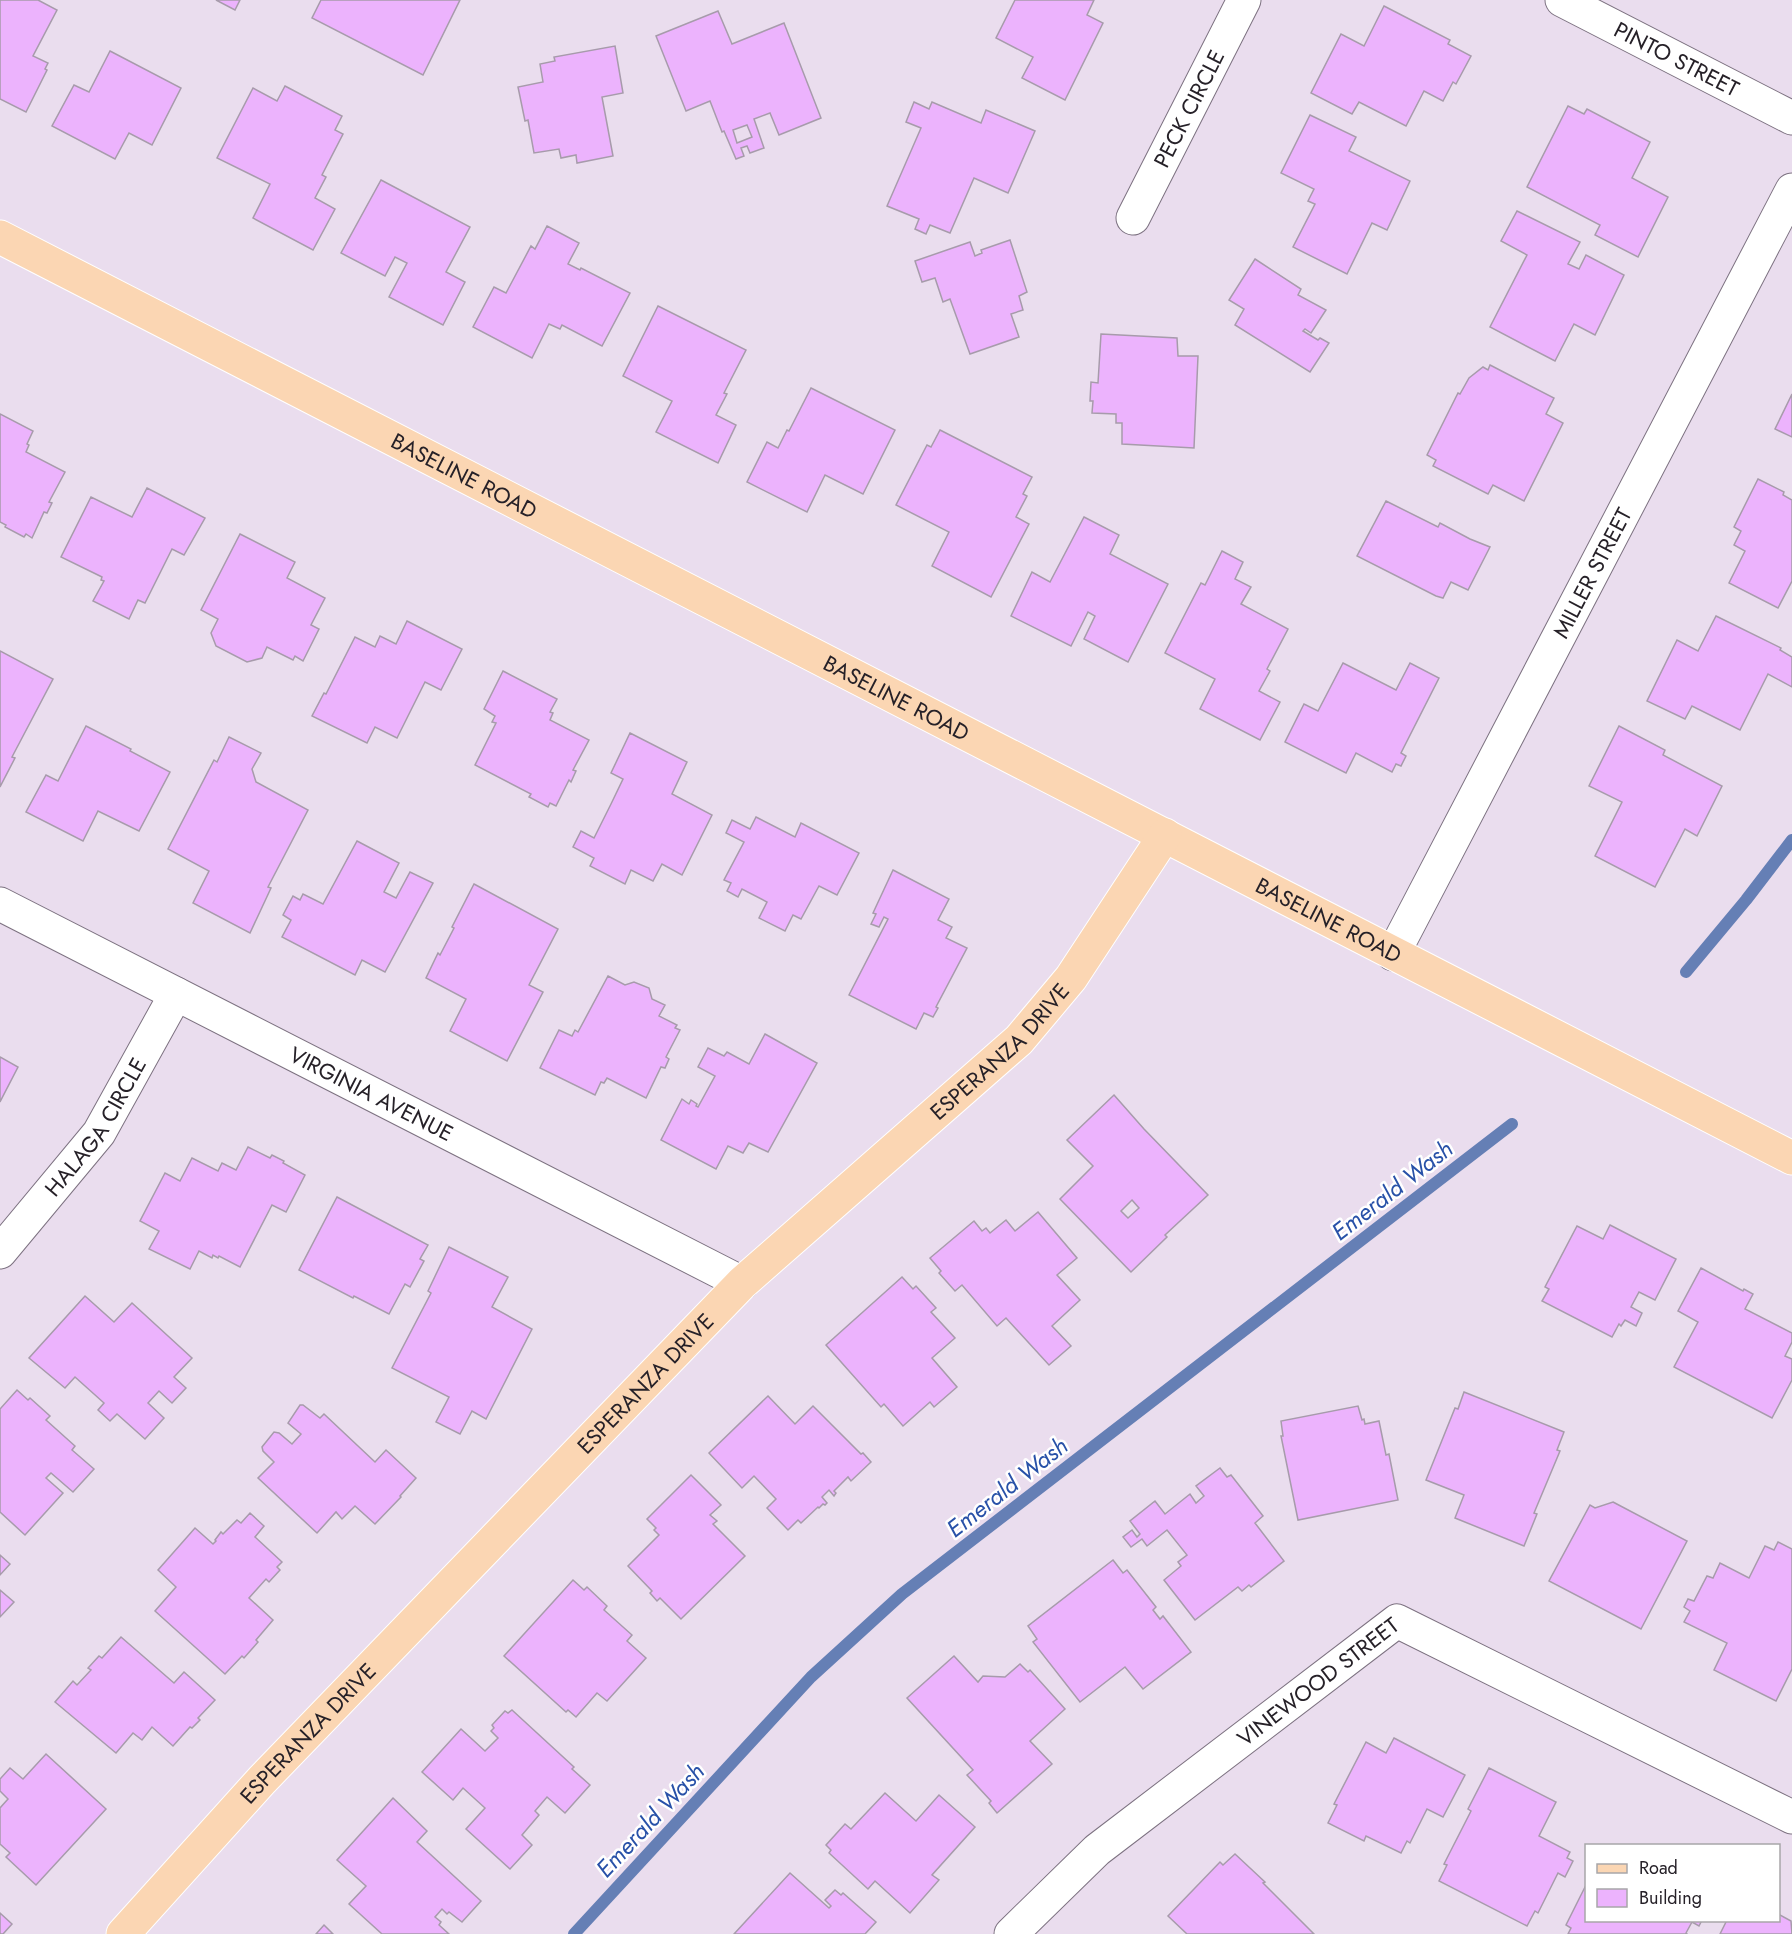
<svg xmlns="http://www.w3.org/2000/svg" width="1792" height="1934" viewBox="0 0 1792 1934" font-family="Jost,sans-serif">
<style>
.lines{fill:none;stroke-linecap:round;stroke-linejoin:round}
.stream{stroke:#657fb5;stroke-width:12}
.building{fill:#ecb3fd;stroke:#a79bab;stroke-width:1.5;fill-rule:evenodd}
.minor-casing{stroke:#7d7281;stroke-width:35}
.major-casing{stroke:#fff;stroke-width:35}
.minor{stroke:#fff;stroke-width:33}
.major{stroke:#fbd6b3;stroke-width:33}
.labels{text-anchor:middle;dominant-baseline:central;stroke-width:5;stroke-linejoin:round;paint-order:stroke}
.street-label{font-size:22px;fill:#262128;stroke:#fff}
.water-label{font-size:24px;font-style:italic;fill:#2851a8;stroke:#fff}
</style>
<rect width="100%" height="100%" fill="#eaddee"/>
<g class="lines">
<!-- stream -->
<g class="stream">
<polyline points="1686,972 1746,900 1792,840"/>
<polyline points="574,1934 811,1677 902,1594 1512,1124"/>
</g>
</g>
<!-- building -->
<g class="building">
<polygon points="0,0 38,0 57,10 33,56 48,63 45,69 47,70 26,112 0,99"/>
<polygon points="216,0 240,0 235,10"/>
<polygon points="321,0 460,0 423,75 312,18"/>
<polygon points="1015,0 1094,0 1087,15 1103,23 1065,100 1022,78 1033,57 996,38"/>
<polygon points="1384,6 1450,40 1448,44 1471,56 1456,84 1453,82 1443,101 1424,91 1406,126 1359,102 1352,114 1311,93 1341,34 1364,46"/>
<path d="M718,11L732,44L784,23L821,118L779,135L770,113L754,119L764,148L750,153L747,146L741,148L744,156L736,159L724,131L722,132L710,101L686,111L656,36ZM747,125L752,137L737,143L733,130Z"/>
<polygon points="615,46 623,93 602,97 613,156 577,163 576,155 561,158 559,149 534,153 528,120 525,121 518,87 543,82 540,64 555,61 554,57"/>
<polygon points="110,51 181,88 152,145 129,133 115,159 52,126 74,85 89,92"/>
<polygon points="285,86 342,116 335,130 343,134 322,175 326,177 315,198 335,209 313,250 253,218 270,184 217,158 253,88 277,101"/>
<polygon points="914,102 929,109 932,102 981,123 986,110 1035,131 1008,193 974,178 950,233 930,225 926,234 915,229 919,219 887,206 921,128 906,122"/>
<polygon points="1568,106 1584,114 1587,109 1650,142 1632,178 1668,197 1638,257 1595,235 1600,225 1527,187"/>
<polygon points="1310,115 1356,137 1349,151 1410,181 1387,230 1372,223 1347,274 1293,247 1315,204 1308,201 1314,189 1281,173"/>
<polygon points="381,180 470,227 446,272 465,282 443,325 389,297 407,263 395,257 385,276 341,253"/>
<polygon points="1517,211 1580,242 1568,264 1579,269 1586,255 1624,275 1595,335 1574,324 1555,361 1490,327 1527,255 1501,241"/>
<polygon points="547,226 579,243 568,264 580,270 581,268 630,293 602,346 562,325 560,329 549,324 532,358 473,327 494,287 506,293 531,246 535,249"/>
<polygon points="1010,240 1027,292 1019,296 1023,310 1011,314 1019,337 970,354 950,299 943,302 935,278 922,282 915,261 970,242 975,256 982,253 981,250"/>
<polygon points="1255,259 1301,289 1298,295 1326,310 1311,333 1305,329 1303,331 1318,340 1320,338 1329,343 1310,372 1235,325 1244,309 1229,300"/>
<polygon points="658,306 746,350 724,393 727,394 716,415 736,425 718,463 656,432 672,401 623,376"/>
<polygon points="1101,334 1177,338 1178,356 1198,356 1194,448 1122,444 1122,423 1116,423 1116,414 1092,413 1093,401 1090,401 1091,382 1098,383"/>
<polygon points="1490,365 1554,398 1546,414 1563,423 1524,501 1493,485 1488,494 1433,466 1436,460 1427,455 1458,393 1460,394 1469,378 1483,367 1488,370"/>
<polygon points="811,388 895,430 863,494 825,475 807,512 747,482 767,442 778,448 787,430 789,431"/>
<polygon points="1792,394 1792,437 1775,429"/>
<polygon points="0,414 33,431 27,444 29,445 26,452 65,472 49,502 52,503 47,513 44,512 32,538 26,534 24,537 5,527 6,525 0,522"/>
<polygon points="940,430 1032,477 1023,494 1027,496 1016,517 1029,524 991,597 932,566 949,532 896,505 927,445 931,447"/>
<polygon points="1758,479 1784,492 1783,495 1792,500 1792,581 1778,608 1729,583 1745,551 1734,545 1741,531 1734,527"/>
<polygon points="147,488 205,518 184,555 172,549 145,603 138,600 129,619 93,601 104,581 101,580 102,577 61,557 91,497 132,517"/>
<polygon points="1386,501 1438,527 1440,523 1470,539 1490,547 1468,590 1451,582 1443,598 1436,596 1357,556"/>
<polygon points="1084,517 1119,535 1110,554 1168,584 1128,662 1084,639 1095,616 1088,612 1071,646 1011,616 1032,572 1050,582"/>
<polygon points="240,534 295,562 287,578 325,598 311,625 319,629 303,661 295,656 293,660 267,647 262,658 247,662 216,646 211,633 218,619 201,610"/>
<polygon points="1222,551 1243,562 1235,579 1251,587 1241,604 1288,629 1267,669 1270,671 1259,691 1280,702 1260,740 1200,709 1215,679 1165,653 1201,583 1205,585"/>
<polygon points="1716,616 1781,648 1780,650 1792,657 1792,687 1768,674 1740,730 1692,706 1685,719 1647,701 1677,640 1698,651"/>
<polygon points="407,621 462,649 441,690 425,682 397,738 375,727 367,743 312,716 324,693 326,694 355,637 375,647 380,636 396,644"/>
<polygon points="0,651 53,679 12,757 15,758 0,787"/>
<polygon points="1343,663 1396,690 1410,663 1439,678 1401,753 1406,756 1401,766 1396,764 1392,772 1356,753 1346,773 1285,742 1304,704 1318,711"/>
<polygon points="503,671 557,699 550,712 553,713 550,720 589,740 573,770 576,771 571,782 569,780 556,806 550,803 548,807 529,797 531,794 475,765 496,723 492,722 495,716 484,709"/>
<polygon points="86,726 131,749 130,751 170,772 139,831 98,811 83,841 26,812 46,775 58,781"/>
<polygon points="1619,726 1665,750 1663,755 1722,786 1697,836 1685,829 1655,887 1595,856 1622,802 1589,786"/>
<polygon points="630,733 687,762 672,794 712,815 682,875 662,864 653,881 631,870 625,884 590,866 594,858 573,847 581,831 594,838 611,804 623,779 611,773"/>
<polygon points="229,737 261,753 252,769 256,782 308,810 268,887 271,888 250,933 193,903 209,871 168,849 214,760 217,762"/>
<polygon points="756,817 795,837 801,823 859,853 837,895 819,886 801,919 793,915 785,931 759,918 767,902 742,889 738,897 727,891 731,883 724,880 744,842 726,833 732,820 750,829"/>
<polygon points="357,841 399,863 384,892 396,898 410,872 433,883 385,972 362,960 355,975 282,937 291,920 283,915 293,896 300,900 303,894 323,904"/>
<polygon points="893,870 949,899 938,920 952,927 946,938 967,948 936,1007 938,1008 933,1017 924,1013 916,1029 849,995 888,919 884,917 879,927 871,924 876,914 873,913"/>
<polygon points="474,884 558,929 529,985 543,992 507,1061 450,1031 466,999 426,978 438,953 440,955 454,928 452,927"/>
<polygon points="608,976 625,985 634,982 649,988 652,999 665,1005 659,1016 677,1025 675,1028 680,1030 666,1057 669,1059 665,1068 661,1067 646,1098 607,1078 604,1083 601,1082 595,1095 540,1068 559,1030 572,1036 575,1030 578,1032"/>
<polygon points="765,1034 817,1063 768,1152 749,1143 743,1153 728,1146 716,1169 661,1140 682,1099 689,1104 691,1100 697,1104 696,1106 698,1107 715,1076 698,1067 708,1048 724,1056 727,1052 749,1064"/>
<polygon points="0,1057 18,1067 0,1102"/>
<path d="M1114,1095L1144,1129L1208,1195L1165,1235L1167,1237L1131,1272L1060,1199L1093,1166L1067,1140ZM1132,1200L1139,1208L1128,1218L1121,1211Z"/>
<polygon points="248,1147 270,1158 272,1155 284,1161 283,1163 305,1175 286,1212 272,1205 240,1267 219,1256 218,1258 213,1255 212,1258 199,1251 190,1269 149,1249 159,1231 140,1221 165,1173 180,1181 192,1158 218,1171 222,1163 236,1170"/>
<polygon points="337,1197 428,1245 420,1259 424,1261 410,1287 405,1284 389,1314 354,1296 353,1298 299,1270"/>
<polygon points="1038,1212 1077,1258 1057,1275 1080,1300 1052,1326 1071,1346 1049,1365 1006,1318 997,1326 962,1285 955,1291 939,1273 941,1271 930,1258 974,1221 982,1231 986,1228 990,1233 1006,1220 1015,1231"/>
<polygon points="1610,1225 1676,1259 1655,1300 1639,1292 1631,1307 1642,1313 1636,1326 1625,1320 1621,1326 1619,1324 1612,1337 1542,1301 1549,1289 1545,1287 1577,1226 1603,1239"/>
<polygon points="449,1247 508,1277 492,1307 532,1329 486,1419 472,1411 460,1434 436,1422 449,1397 392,1368 431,1293 428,1291"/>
<polygon points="1701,1268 1743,1291 1744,1289 1753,1294 1745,1309 1792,1333 1792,1342 1785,1356 1792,1359 1792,1380 1772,1418 1674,1367 1698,1322 1678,1311"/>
<polygon points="902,1277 913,1289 916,1286 936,1308 931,1312 955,1338 932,1358 957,1387 934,1407 930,1402 903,1426 884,1404 881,1407 826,1345"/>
<polygon points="85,1296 114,1322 132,1303 192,1358 174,1377 186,1388 172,1403 159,1391 148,1403 164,1418 145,1439 117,1414 110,1421 98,1410 104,1403 75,1377 65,1388 29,1358"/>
<polygon points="17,1390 28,1400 30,1398 50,1416 46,1420 75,1446 72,1450 94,1469 73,1492 51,1473 46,1478 63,1493 25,1535 0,1512 0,1409"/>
<polygon points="1464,1392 1564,1432 1557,1450 1560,1451 1534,1513 1537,1514 1524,1546 1455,1518 1464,1495 1426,1480 1455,1408 1458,1409"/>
<polygon points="768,1396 795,1424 813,1406 861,1454 863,1453 871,1462 851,1481 848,1477 834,1491 836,1493 834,1496 829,1490 822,1497 827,1503 825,1505 823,1504 819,1508 818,1507 801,1523 798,1520 788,1530 767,1508 776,1499 754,1476 742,1488 709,1453"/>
<polygon points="300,1405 303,1405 320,1418 324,1414 375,1462 386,1450 416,1478 400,1496 401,1497 375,1524 355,1506 342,1519 336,1512 317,1533 258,1478 274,1462 263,1451 262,1447 274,1432 279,1433 292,1444 301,1434 288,1423"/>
<polygon points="1358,1406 1362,1420 1364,1419 1365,1424 1379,1421 1386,1455 1389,1454 1398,1500 1298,1520 1281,1436 1283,1436 1281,1421"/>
<polygon points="1220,1468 1227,1477 1231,1475 1263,1516 1255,1523 1284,1561 1251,1587 1249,1585 1242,1591 1238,1587 1195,1620 1164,1580 1181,1566 1178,1562 1187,1555 1167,1530 1147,1546 1142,1539 1131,1547 1123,1537 1132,1530 1137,1537 1140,1534 1130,1521 1155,1501 1165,1514 1190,1494 1196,1503 1204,1496 1196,1486"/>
<polygon points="691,1475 721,1505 710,1515 717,1521 713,1524 745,1556 681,1619 660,1598 657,1601 650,1593 652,1591 628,1566 659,1535 654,1530 656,1528 647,1519"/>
<polygon points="1613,1502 1687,1541 1641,1629 1549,1581 1590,1505 1595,1508"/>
<polygon points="250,1513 264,1526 255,1537 282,1562 277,1567 280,1570 269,1582 266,1579 249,1598 273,1620 256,1640 258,1642 244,1658 242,1656 225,1674 155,1611 176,1587 158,1570 195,1528 213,1544 216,1541 215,1540 221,1532 223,1534 237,1520 241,1523"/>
<polygon points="1778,1542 1792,1549 1792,1669 1776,1701 1714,1670 1727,1643 1684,1622 1690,1611 1684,1607 1688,1599 1694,1601 1707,1576 1713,1578 1720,1563 1749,1578 1765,1546 1774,1550"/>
<polygon points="0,1555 10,1564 0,1575"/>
<polygon points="1113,1560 1123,1573 1127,1570 1156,1607 1153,1610 1160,1619 1163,1616 1191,1652 1143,1689 1125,1667 1080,1702 1033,1642 1037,1639 1028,1626"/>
<polygon points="573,1580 584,1590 587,1587 607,1606 604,1610 632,1635 627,1641 646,1658 607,1701 597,1693 576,1717 568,1710 566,1712 504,1656"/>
<polygon points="0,1590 14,1602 0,1617"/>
<polygon points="121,1637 174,1683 184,1672 215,1700 198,1718 200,1720 192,1728 190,1727 173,1746 152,1727 142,1740 133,1733 116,1753 55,1702 73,1681 77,1685 91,1670 88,1668 99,1656 102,1658"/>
<polygon points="954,1656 978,1682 983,1676 1005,1677 1020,1664 1028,1672 1030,1670 1065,1709 1030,1741 1052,1764 997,1813 989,1803 991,1801 967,1775 973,1770 907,1698"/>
<polygon points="512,1710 574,1767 572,1769 590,1785 565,1813 547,1797 535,1811 539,1815 522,1835 532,1845 510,1869 466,1829 485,1808 463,1788 453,1800 422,1772 461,1729 485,1751 498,1738 491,1731 494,1728 492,1725 505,1711 508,1713"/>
<polygon points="1394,1738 1465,1775 1443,1817 1427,1809 1410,1843 1407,1841 1401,1853 1366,1836 1364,1841 1328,1823 1337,1805 1334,1804 1366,1742 1386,1753"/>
<polygon points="46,1754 106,1809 36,1885 6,1857 10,1853 0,1844 0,1808 8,1799 0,1791 0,1779 10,1768 23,1779"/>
<polygon points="1489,1768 1556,1802 1539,1836 1570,1852 1567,1858 1573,1861 1565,1877 1558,1873 1538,1913 1535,1911 1527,1926 1439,1881 1447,1865 1444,1864 1471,1811 1468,1809"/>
<polygon points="885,1793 916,1821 939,1795 975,1827 932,1875 939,1880 910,1913 875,1881 868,1889 829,1853 831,1850 826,1845 845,1824 851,1829"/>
<polygon points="393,1798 427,1831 417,1842 481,1901 462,1922 449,1912 447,1914 442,1909 435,1917 441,1922 439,1925 449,1934 382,1934 349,1904 366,1886 337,1860"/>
<polygon points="1235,1854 1265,1882 1263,1883 1314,1934 1187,1934 1168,1916 1220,1862 1223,1865"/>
<polygon points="790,1873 829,1908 831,1906 825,1900 835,1890 841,1895 843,1893 876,1922 865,1934 734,1934"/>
<polygon points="1586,1885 1586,1920 1702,1920 1699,1926 1692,1922 1686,1933 1687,1934 1568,1934 1571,1928 1566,1925"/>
<polygon points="0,1913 12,1924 3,1934 0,1934"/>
<polygon points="1778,1914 1791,1921 1792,1934 1720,1934 1727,1920 1778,1920"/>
<polygon points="324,1925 333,1934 316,1934"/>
</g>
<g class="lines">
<!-- minor casing -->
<g class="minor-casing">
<g id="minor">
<path id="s1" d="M1562,0L1792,118"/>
<path id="s2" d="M1133,218L1244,0"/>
<path id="s3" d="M0,904L742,1283"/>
<path id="s4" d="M1393,954L1792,190"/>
<path id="s5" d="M0,1252L99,1133L176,994"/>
<path id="s6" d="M1011,1934L1097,1850L1397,1621L1792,1817"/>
</g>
</g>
<!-- major casing -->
<g class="major-casing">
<g id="major">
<path id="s7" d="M0,237L1792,1158"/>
<path id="s8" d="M123,1934L262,1780L742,1283L1019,1040L1071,978L1165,835"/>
</g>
</g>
<!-- minor -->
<use href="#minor" class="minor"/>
<!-- major -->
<use href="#major" class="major"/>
</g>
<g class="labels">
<!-- street labels -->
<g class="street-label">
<text stroke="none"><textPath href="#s1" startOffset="129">PINTO STREET</textPath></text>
<text stroke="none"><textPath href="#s2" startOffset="123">PECK CIRCLE</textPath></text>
<text stroke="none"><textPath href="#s7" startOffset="522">BASELINE ROAD</textPath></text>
<text stroke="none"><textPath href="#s4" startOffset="430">MILLER STREET</textPath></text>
<text stroke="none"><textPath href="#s7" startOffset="1008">BASELINE ROAD</textPath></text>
<text stroke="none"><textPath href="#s7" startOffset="1494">BASELINE ROAD</textPath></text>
<text stroke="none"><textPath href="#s8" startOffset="1245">ESPERANZA DRIVE</textPath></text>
<text stroke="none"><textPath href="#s3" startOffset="417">VIRGINIA AVENUE</textPath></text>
<text stroke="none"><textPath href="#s5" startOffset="158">HALAGA CIRCLE</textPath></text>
<text stroke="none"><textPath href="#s8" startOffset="759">ESPERANZA DRIVE</textPath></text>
<text stroke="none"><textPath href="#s6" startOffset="398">VINEWOOD STREET</textPath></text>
<text stroke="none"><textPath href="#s8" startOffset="273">ESPERANZA DRIVE</textPath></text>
</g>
<!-- water labels -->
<g class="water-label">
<text transform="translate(1392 1190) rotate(-38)">Emerald Wash</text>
<text transform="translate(1007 1487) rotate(-38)">Emerald Wash</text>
<text transform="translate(650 1820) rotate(-47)">Emerald Wash</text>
</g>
</g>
<!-- legend -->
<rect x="1585" y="1844" width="195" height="78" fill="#ffffff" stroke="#a8a6a9" stroke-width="1.5"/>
<rect x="1597" y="1864" width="30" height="9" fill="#fbd6b3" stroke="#a8a6a9" stroke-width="1.5"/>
<text x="1639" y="1874" font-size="18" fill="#262128">Road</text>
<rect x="1597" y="1889" width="30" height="18" fill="#ecb3fd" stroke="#a8a6a9" stroke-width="1.5"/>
<text x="1639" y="1904" font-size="18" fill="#262128">Building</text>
</svg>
